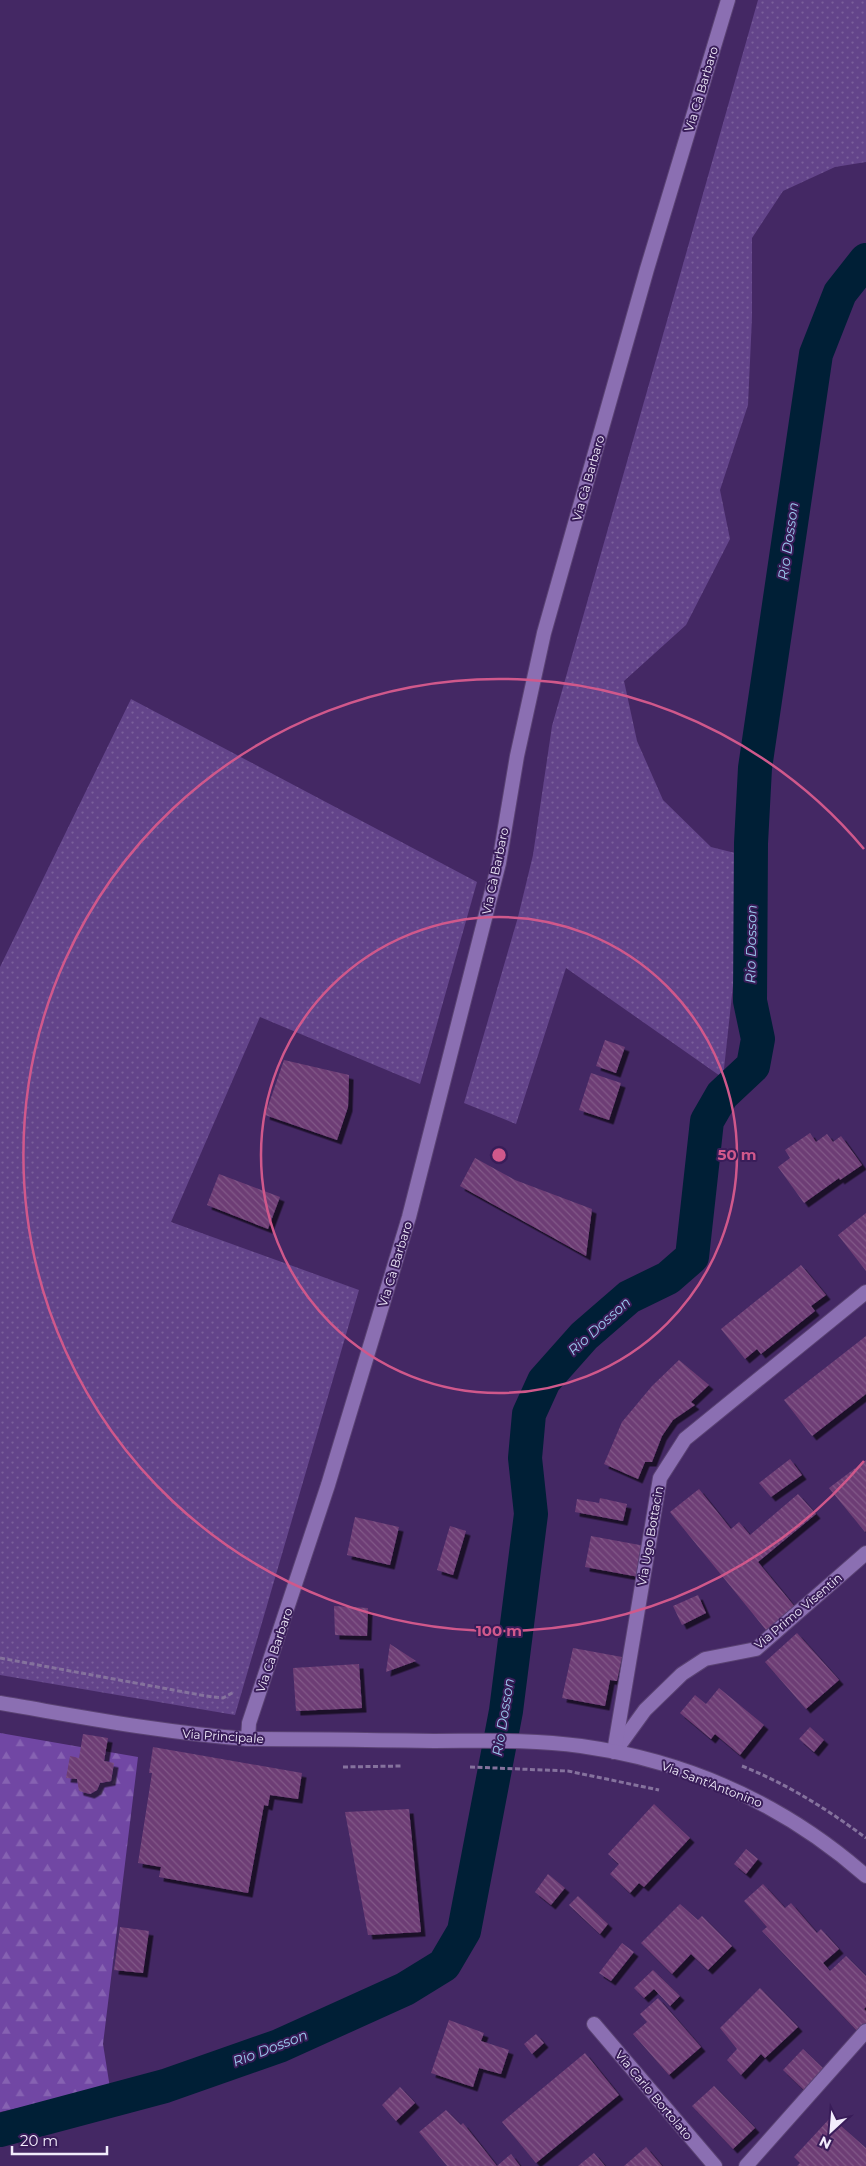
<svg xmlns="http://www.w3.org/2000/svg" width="866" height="2166" viewBox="0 0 866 2166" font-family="Montserrat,sans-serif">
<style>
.grass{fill:url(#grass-dots)}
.forest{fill:url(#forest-firs)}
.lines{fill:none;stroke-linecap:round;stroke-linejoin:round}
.canal{stroke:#001f36;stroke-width:34}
.building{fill:url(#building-back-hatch);filter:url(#shadow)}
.minor-casing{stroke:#5a4273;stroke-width:16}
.secondary-casing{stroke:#5a4273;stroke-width:16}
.path{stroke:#85729d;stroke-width:3;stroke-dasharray:5 2.5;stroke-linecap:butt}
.minor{stroke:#8b6fb2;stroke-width:14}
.secondary{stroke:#8b6fb2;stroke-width:14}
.ring{fill:none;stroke:#d0588b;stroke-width:2.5}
.labels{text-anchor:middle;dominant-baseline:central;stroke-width:4;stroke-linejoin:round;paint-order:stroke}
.street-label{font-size:12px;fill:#f2edfc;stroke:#391d59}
.water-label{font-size:14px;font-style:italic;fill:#9ccaee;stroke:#391d59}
.centre{fill:#d0588b;stroke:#391d59;stroke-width:2.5}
.ring-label{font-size:15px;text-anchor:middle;font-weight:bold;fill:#d0588b;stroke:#391d59;stroke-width:4;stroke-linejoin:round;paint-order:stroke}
</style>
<defs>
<pattern id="grass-dots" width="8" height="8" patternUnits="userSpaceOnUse" patternTransform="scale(1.25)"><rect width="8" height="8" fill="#63448a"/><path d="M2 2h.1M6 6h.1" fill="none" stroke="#7a5f9b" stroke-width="1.8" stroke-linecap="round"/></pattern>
<pattern id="forest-firs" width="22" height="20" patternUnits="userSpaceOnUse" patternTransform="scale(1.25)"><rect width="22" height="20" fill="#7147a4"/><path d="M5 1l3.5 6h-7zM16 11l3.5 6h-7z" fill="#8662b2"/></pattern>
<pattern id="building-back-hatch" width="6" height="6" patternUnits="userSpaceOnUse" patternTransform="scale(1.25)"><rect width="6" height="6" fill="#6d3d74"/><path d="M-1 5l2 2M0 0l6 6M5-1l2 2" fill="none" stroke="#825989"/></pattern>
<filter id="shadow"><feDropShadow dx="4.5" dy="4.5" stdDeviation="0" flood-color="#0009"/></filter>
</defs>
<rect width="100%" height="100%" fill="#442864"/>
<!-- grass -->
<g class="grass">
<polygon points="758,0 866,0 866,162 835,167 783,191 752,238 752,317 748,405 720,490 730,539 686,625 624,681 637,741 663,800 711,847 747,856 723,1078 566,968 516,1124 464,1103 518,917 533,855 552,726"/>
<polygon points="131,699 477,882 420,1084 260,1017 171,1222 359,1290 235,1715 0,1675 0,967"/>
</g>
<!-- forest -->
<polygon class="forest" points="0,1733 138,1757 103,2044 110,2088 0,2112"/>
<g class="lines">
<!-- canal -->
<polyline class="canal" points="0,2130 165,2086 279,2046 405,1989 444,1965 464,1931 506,1711 531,1514 525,1458 529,1414 544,1381 584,1336 629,1297 668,1278 692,1257 707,1121 722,1095 753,1066 758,1039 750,1001 751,843 755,768 816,354 840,293 866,260"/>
</g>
<!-- building -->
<g class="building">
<polygon points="605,1040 625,1047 616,1073 596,1066"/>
<polygon points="284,1060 349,1075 348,1107 337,1140 265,1115"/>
<polygon points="591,1073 621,1083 609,1120 579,1110"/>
<polygon points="810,1133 816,1142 827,1134 833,1142 841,1136 862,1165 840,1180 839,1178 804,1203 778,1167 790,1158 785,1150"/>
<polygon points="475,1158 515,1180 592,1209 586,1256 460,1186"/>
<polygon points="219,1174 280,1197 268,1229 207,1205"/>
<polygon points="866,1213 866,1271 838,1235"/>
<polygon points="801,1265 826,1295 811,1306 815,1311 761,1354 757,1349 745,1359 721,1329"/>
<polygon points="866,1336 866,1394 812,1436 784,1400"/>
<polygon points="679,1360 709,1385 691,1402 695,1405 673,1420 662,1436 652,1462 645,1462 638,1479 604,1464 622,1422 652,1386"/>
<polygon points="790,1459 802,1475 771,1497 759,1483"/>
<polygon points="866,1460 866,1531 865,1532 829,1488"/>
<polygon points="699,1489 731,1529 739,1522 750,1535 798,1494 816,1514 758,1562 795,1607 766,1630 670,1512"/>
<polygon points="600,1498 627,1504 623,1521 575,1512 577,1499 599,1503"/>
<polygon points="355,1517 399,1527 390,1565 347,1555"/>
<polygon points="450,1526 466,1531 453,1575 437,1570"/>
<polygon points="591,1536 645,1546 639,1577 585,1567"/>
<polygon points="698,1595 706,1613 682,1625 673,1606"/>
<polygon points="334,1606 368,1608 367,1636 335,1635"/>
<polygon points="797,1633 839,1680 806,1709 765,1662"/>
<polygon points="390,1644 416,1661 386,1672"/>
<polygon points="573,1648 622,1657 617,1681 610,1680 605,1706 562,1698"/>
<polygon points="359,1664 362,1708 296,1711 293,1668"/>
<polygon points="719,1688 764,1725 740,1755 715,1734 711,1739 680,1713 695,1695 706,1704"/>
<polygon points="810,1727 824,1740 814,1752 799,1739"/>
<polygon points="83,1734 108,1738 104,1761 114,1763 111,1781 100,1783 97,1790 90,1794 79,1791 77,1779 66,1778 70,1756 79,1758"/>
<polygon points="153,1747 302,1773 298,1799 270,1795 268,1806 264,1805 248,1893 159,1877 161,1867 138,1863 152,1773 149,1773"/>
<polygon points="654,1804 690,1838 644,1887 639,1883 630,1893 610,1874 619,1864 608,1854"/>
<polygon points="409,1809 421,1932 368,1935 345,1812"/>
<polygon points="746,1849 758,1859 746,1874 734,1864"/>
<polygon points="548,1874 565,1888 551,1905 535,1892"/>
<polygon points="763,1884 785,1908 791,1903 817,1933 821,1929 839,1949 823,1963 830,1971 846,1956 866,1976 866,2007 864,2009 866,2011 866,2028 860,2034 762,1931 767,1927 744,1901"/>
<polygon points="578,1896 608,1924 600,1934 569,1905"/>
<polygon points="680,1904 698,1920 702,1916 732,1946 708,1970 691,1954 672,1974 641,1943"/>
<polygon points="120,1927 149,1931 143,1973 114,1970"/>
<polygon points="622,1943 634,1952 611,1981 599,1973"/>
<polygon points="653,1970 680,1996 670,2006 654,1989 644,1998 634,1988"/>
<polygon points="760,1988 798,2027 765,2058 761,2054 741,2075 727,2060 737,2049 720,2028"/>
<polygon points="658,1998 701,2047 669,2075 633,2034 647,2022 640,2014"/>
<polygon points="449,2020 484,2033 481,2041 509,2050 501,2074 479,2068 473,2087 431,2073"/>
<polygon points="536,2034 544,2043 532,2054 524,2044"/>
<polygon points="803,2049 825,2070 805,2091 783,2070"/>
<polygon points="585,2053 619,2095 536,2163 502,2122"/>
<polygon points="714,2086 755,2128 733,2149 692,2106"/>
<polygon points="400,2087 415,2103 396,2121 382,2105"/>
<polygon points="446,2110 461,2125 463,2123 497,2166 511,2154 520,2166 447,2166 419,2132"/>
<polygon points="831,2117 866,2148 866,2166 797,2166 800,2163 794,2157"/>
<polygon points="646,2147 662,2166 624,2166"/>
<polygon points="594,2153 605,2166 578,2166"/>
</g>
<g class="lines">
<!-- minor casing -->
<g class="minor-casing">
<g id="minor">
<polyline points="248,1739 249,1723 328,1485 409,1217 499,863 517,756 544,633 647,269 728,0"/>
<polyline points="616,1750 645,1710 682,1674 705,1659 756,1649 866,1553"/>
<polyline points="614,1752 660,1478 685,1439 866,1292"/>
<polyline points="594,2024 715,2166"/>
<polyline points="746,2166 866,2031"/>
</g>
</g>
<!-- secondary casing -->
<g class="secondary-casing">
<path id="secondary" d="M0,1703C83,1717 164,1733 248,1739C310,1739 372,1740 434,1741C482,1741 532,1739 581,1746C688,1761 785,1805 866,1876"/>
</g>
<!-- path -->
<g class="path">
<polyline points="0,1658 206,1696 223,1698 234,1692"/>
<path d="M742,1766C787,1784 827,1809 866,1838"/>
<polyline points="343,1767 401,1766"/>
<polyline points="470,1767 568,1771 659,1790"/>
</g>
<!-- minor -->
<use href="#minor" class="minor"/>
<!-- secondary -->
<use href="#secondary" class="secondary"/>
</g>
<!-- distance rings -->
<g class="ring">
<circle cx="499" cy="1155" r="238"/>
<path d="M864 1461A476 476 0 1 1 864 849"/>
</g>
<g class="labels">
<!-- street labels -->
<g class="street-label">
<text transform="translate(701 89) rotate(-73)">Via Cà Barbaro</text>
<text transform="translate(588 478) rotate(-74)">Via Cà Barbaro</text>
<text transform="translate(495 871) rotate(-78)">Via Cà Barbaro</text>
<text transform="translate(395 1264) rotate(-73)">Via Cà Barbaro</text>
<text transform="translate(650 1536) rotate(-80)">Via Ugo Bottacin</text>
<text transform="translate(798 1611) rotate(-40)">Via Primo Visentin</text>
<text transform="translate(274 1650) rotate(-71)">Via Cà Barbaro</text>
<text transform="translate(223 1736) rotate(4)">Via Principale</text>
<text transform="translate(712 1784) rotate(21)">Via Sant'Antonino</text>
<text transform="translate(654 2095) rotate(50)">Via Carlo Bortolato</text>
</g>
<!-- water labels -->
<g class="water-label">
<text transform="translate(788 541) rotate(-82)">Rio Dosson</text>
<text transform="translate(751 944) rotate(-89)">Rio Dosson</text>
<text transform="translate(599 1326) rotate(-42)">Rio Dosson</text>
<text transform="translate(503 1717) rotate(-81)">Rio Dosson</text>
<text transform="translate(270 2048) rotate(-21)">Rio Dosson</text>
</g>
</g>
<circle cx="499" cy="1155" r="8" class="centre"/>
<g class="ring-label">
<text x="737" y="1160">50 m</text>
<text x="499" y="1636">100 m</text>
</g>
<!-- north arrow -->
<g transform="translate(831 2131) rotate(206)" stroke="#391d59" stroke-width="4" paint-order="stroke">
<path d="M0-4L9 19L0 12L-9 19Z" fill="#f2edfc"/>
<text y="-8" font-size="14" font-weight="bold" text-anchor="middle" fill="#f2edfc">N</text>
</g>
<!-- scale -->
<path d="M12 2146v8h95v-8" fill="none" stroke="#f2edfc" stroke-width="2.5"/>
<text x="20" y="2146" font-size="15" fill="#f2edfc" stroke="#391d59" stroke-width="4" paint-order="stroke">20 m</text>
</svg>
